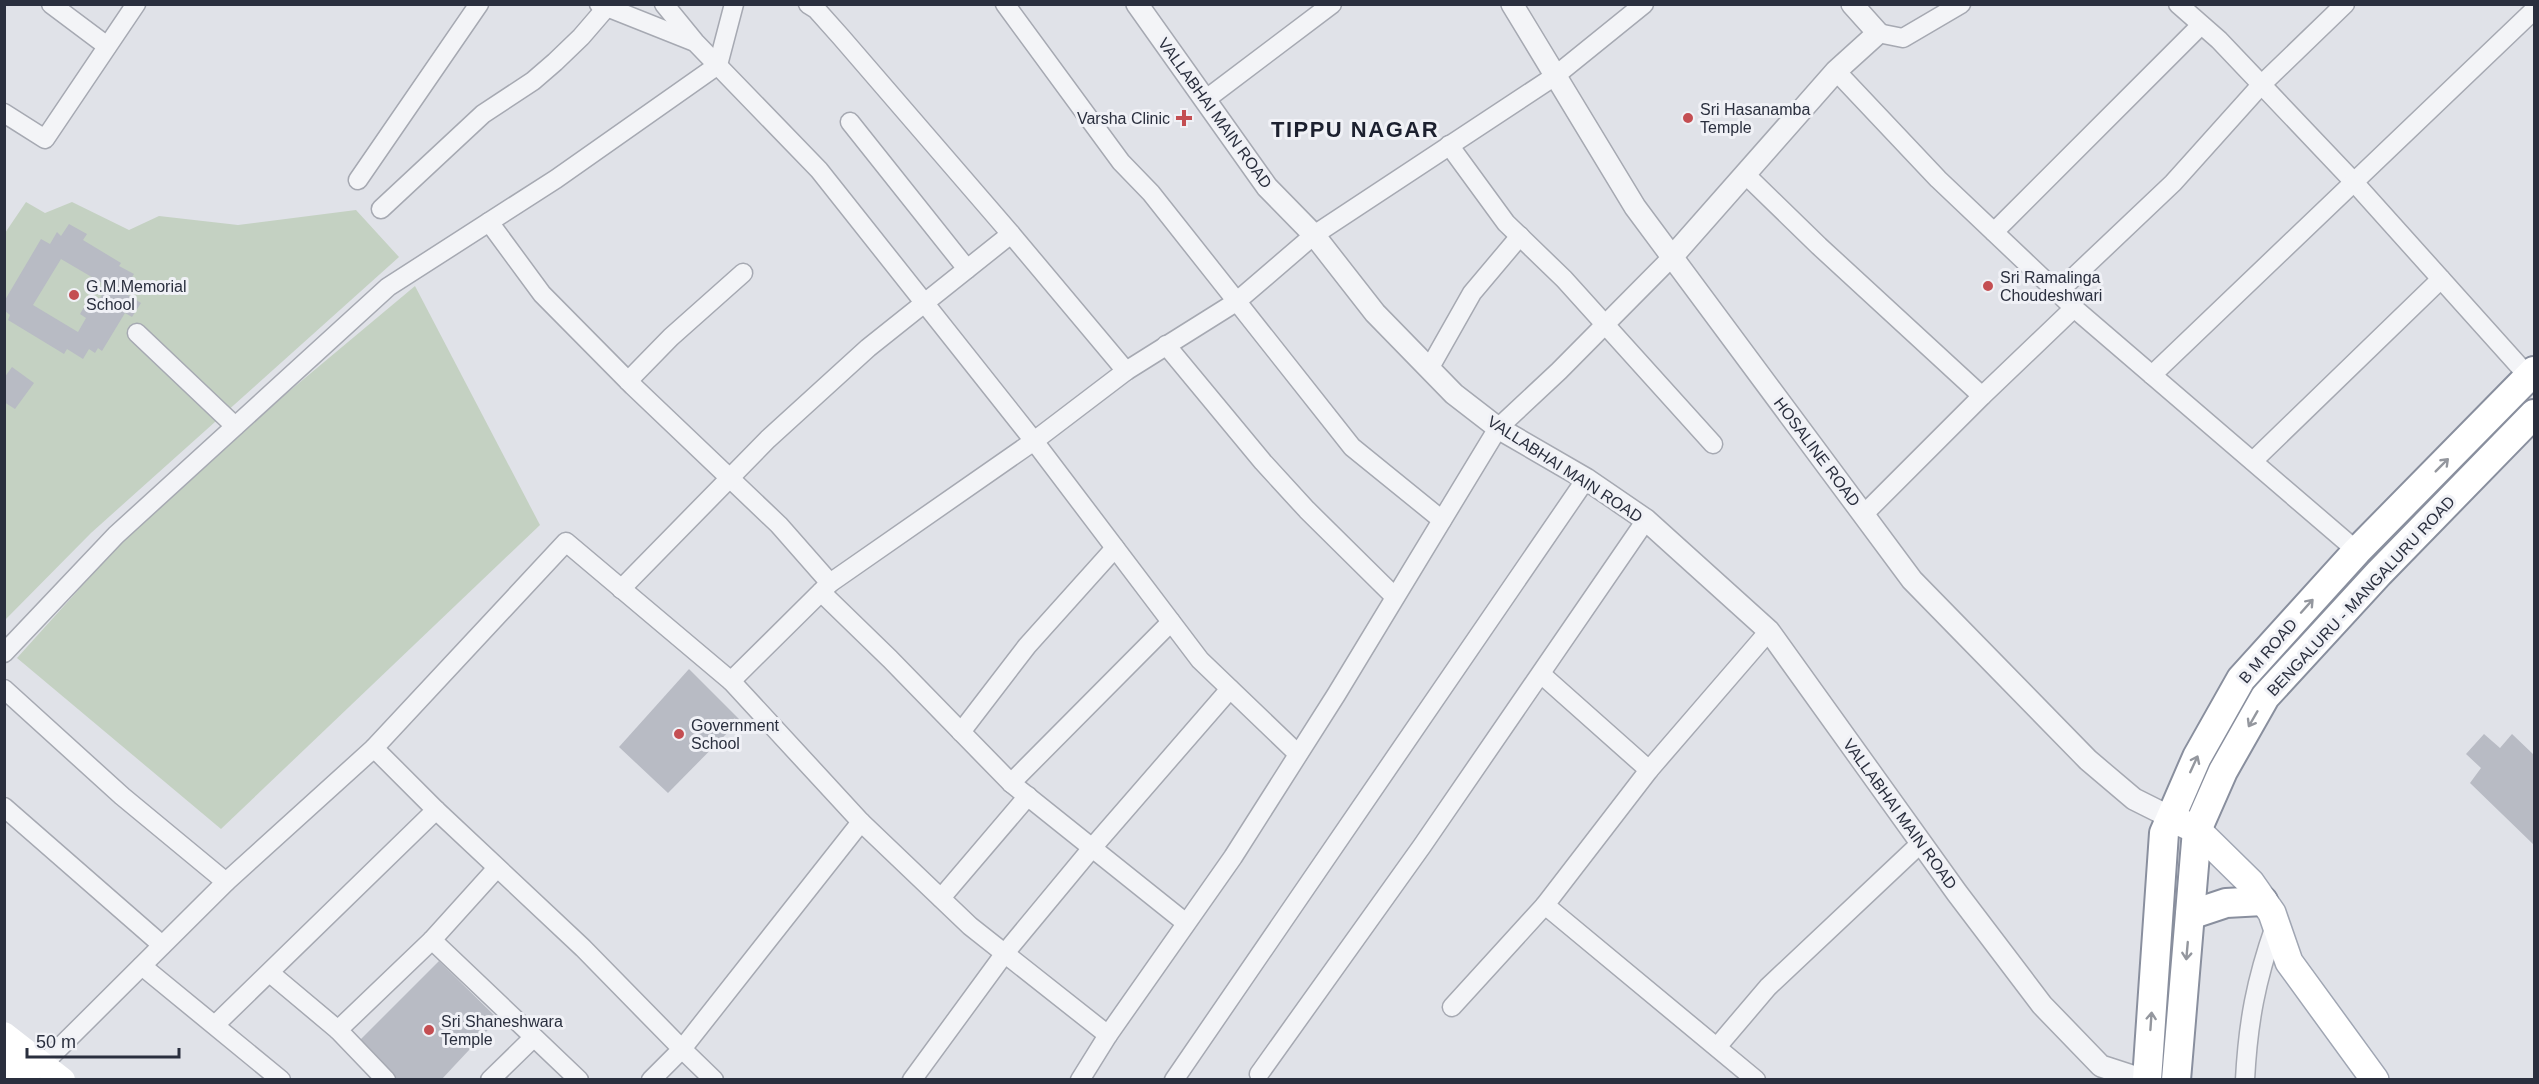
<svg xmlns="http://www.w3.org/2000/svg" width="2539" height="1084" viewBox="0 0 2539 1084" font-family="Helvetica,sans-serif">
<style>
.green{fill:#c4d1c2}
.building{fill:#b8bbc4;fill-rule:evenodd}
.lines{fill:none;stroke-linecap:round;stroke-linejoin:round}
.minor-casing{stroke:#a6a9b2;stroke-width:21}
.tertiary-casing{stroke:#a6a9b2;stroke-width:24}
.primary-casing{stroke:#a0a6b3;stroke-width:30}
.trunk-casing{stroke:#898f9e;stroke-width:32}
.minor{stroke:#f3f4f7;stroke-width:18}
.tertiary{stroke:#f3f4f7;stroke-width:21}
.secondary{stroke:#fff;stroke-width:24}
.primary{stroke:#fff;stroke-width:27}
.trunk{stroke:#fff;stroke-width:28}
.oneway{stroke:#94979e}
.poi-dot{fill:#c44e52;stroke:#f0f1f6;stroke-width:2}
.labels{text-anchor:middle;dominant-baseline:central;stroke-width:6;stroke-linejoin:round;paint-order:stroke}
.poi-label{font-size:16px;fill:#2a2f3e;stroke:#f0f1f6;text-anchor:start}
.street-label{font-size:16px;fill:#2a2f3e;stroke:#f0f1f6}
.district-label{font-size:22px;font-weight:bold;letter-spacing:1.5px;fill:#1c202f;stroke:#f0f1f6}
</style>
<rect width="100%" height="100%" fill="#e0e2e8"/>
<!-- green -->
<g class="green">
<polygon points="26,202 45,213 72,202 129,230 159,216 238,225 356,210 399,257 91,533 5,620 5,233"/>
<polygon points="415,286 540,525 221,829 17,658 117,547 287,393"/>
</g>
<!-- building -->
<g class="building">
<path d="M69,224L87,234L83,240L121,263L119,266L134,274L123,292L141,303L132,317L125,313L102,351L98,348L95,353L89,349L83,359L67,349L64,354L8,320L10,315L5,311V300L41,239L50,244L57,232L61,236ZM61,259L107,286L99,300L91,295L80,314L86,318L78,332L33,305Z"/>
<polygon points="12,367 34,383 15,409 4,402 4,378"/>
<polygon points="689,669 740,720 668,793 619,747"/>
<polygon points="2484,734 2500,748 2512,734 2534,755 2534,845 2470,783 2481,768 2466,754"/>
<polygon points="439,961 498,1019 441,1080 398,1080 359,1041"/>
</g>
<g class="lines">
<!-- minor casing -->
<g class="minor-casing">
<g id="minor">
<polyline points="51,4 107,46"/>
<polyline points="599,4 692,41"/>
<polyline points="664,4 695,42 819,170 1034,441 1200,660 1298,754"/>
<polyline points="1005,4 1121,162 1151,193 1352,447 1442,520"/>
<polyline points="2178,4 2219,40 2353,181 2529,377"/>
<polyline points="1878,33 1903,38 1961,4"/>
<polyline points="1836,71 1938,179 2074,308 2357,551"/>
<polyline points="1205,100 1332,4"/>
<polyline points="4,113 45,139 136,4"/>
<polyline points="850,122 967,269"/>
<polyline points="1449,145 1506,223 1564,279 1713,444"/>
<polyline points="1745,174 1819,246 1982,396"/>
<polyline points="358,180 479,4"/>
<polyline points="381,209 483,114 533,81 555,62 581,37 606,8"/>
<polyline points="489,222 542,294 633,386 779,525 830,583"/>
<polyline points="1994,232 2201,25"/>
<polyline points="1011,234 1126,371"/>
<polyline points="2058,292 2173,183 2261,85 2345,4"/>
<polyline points="137,333 235,426"/>
<polyline points="1166,345 1263,462 1307,510 1395,597"/>
<polyline points="1429,369 1472,293 1520,236"/>
<polyline points="2152,375 2534,10"/>
<polyline points="628,381 671,337 743,273"/>
<polyline points="2253,461 2441,279"/>
<polyline points="1863,515 1982,396 2074,308"/>
<polyline points="621,589 768,439 868,348 1011,234 841,37 816,9 808,4"/>
<polyline points="821,592 890,659 1011,783 1186,923"/>
<polyline points="4,653 116,535 388,287 556,179 718,65 734,4"/>
<polyline points="1541,674 1649,770 1545,905 1756,1080"/>
<polyline points="4,689 122,796 226,882"/>
<polyline points="961,732 1027,646 1115,548"/>
<polyline points="1649,770 1769,631"/>
<polyline points="1011,783 1171,622"/>
<polyline points="4,807 162,945"/>
<polyline points="436,810 583,948 682,1049 651,1080"/>
<polyline points="861,822 970,926 1108,1035 1233,857 1336,695 1498,428 1559,371 1672,257"/>
<polyline points="941,898 1028,796"/>
<polyline points="432,940 497,868"/>
<polyline points="142,966 281,1080"/>
<polyline points="270,973 338,1030"/>
<polyline points="1452,1007 1545,905"/>
<polyline points="215,1025 436,810 374,748"/>
<polyline points="1717,1047 1768,987 1921,843"/>
<polyline points="35,1072 226,882 374,748 566,542 731,681 830,583 1034,441 1126,371 1236,302 1314,235 1555,76 1644,4"/>
<polyline points="1259,1074 1422,846 1646,520"/>
<polyline points="386,1080 338,1030 432,940 579,1080"/>
<polyline points="490,1080 533,1038"/>
<polyline points="714,1080 682,1049 861,822 731,681"/>
<polyline points="912,1080 1005,953 1092,848 1230,689"/>
<polyline points="1080,1080 1108,1035"/>
<polyline points="1174,1080 1586,479"/>
<path d="M2245,1080C2248,1022 2256,980 2275,926"/>
</g>
</g>
<!-- tertiary casing -->
<g class="tertiary-casing">
<g id="tertiary">
<polyline points="1137,4 1267,187 1314,235 1375,313 1454,394 1498,428 1586,479 1646,520 1769,631 1957,893 2042,1005 2101,1066 2144,1080"/>
<polyline points="1512,4 1635,207 1912,580 2088,760 2134,799 2170,817"/>
<polyline points="1672,257 1836,71 1878,33 1852,4"/>
</g>
</g>
<!-- primary casing -->
<g class="primary-casing">
<polyline id="primary" points="2180,822 2197,830 2251,883 2272,913 2289,962 2375,1080"/>
</g>
<!-- trunk casing -->
<g class="trunk-casing">
<g id="trunk">
<polyline points="2190,915 2226,903 2263,901"/>
<polyline points="2147,1080 2164,833 2197,757 2241,679 2357,551 2534,371"/>
<polyline points="2176,1080 2197,830 2223,771 2265,697 2379,573 2534,414"/>
</g>
</g>
<!-- minor -->
<use href="#minor" class="minor"/>
<!-- tertiary -->
<use href="#tertiary" class="tertiary"/>
<!-- secondary -->
<g class="secondary">
<polyline points="4,1034 63,1080"/>
<polyline points="4,1061 28,1080"/>
</g>
<!-- primary -->
<use href="#primary" class="primary"/>
<!-- trunk -->
<use href="#trunk" class="trunk"/>
</g>
<!-- one-way arrows -->
<defs><path id="oneway-shaft" d="M-6 0H5M1.5-3L5.5 0L1.5 3" fill="none" stroke-width="1.6" stroke-linecap="round" stroke-linejoin="round" transform="scale(1.5)"/></defs>
<g class="oneway">
<use href="#oneway-shaft" transform="translate(2442 465) rotate(-45)"/>
<use href="#oneway-shaft" transform="translate(2307 606) rotate(-48)"/>
<use href="#oneway-shaft" transform="translate(2253 719) rotate(120)"/>
<use href="#oneway-shaft" transform="translate(2194 764) rotate(-65)"/>
<use href="#oneway-shaft" transform="translate(2187 951) rotate(95)"/>
<use href="#oneway-shaft" transform="translate(2151 1021) rotate(-86)"/>
</g>
<!-- markers -->
<g class="poi-dot">
<path d="M1181 109h6v6h6v6h-6v6h-6v-6h-6v-6h6z"/>
<circle cx="1688" cy="118" r="6"/>
<circle cx="1988" cy="286" r="6"/>
<circle cx="74" cy="295" r="6"/>
<circle cx="679" cy="734" r="6"/>
<circle cx="429" cy="1030" r="6"/>
</g>
<g class="labels">
<!-- poi labels -->
<g class="poi-label">
<text x="1700" y="109">Sri Hasanamba<tspan x="1700" dy="18">Temple</tspan></text>
<text x="1170" y="118" text-anchor="end">Varsha Clinic</text>
<text x="2000" y="277">Sri Ramalinga<tspan x="2000" dy="18">Choudeshwari</tspan></text>
<text x="86" y="286">G.M.Memorial<tspan x="86" dy="18">School</tspan></text>
<text x="691" y="725">Government<tspan x="691" dy="18">School</tspan></text>
<text x="441" y="1021">Sri Shaneshwara<tspan x="441" dy="18">Temple</tspan></text>
</g>
<!-- street labels -->
<g class="street-label">
<text transform="translate(1215 113) rotate(54)">VALLABHAI MAIN ROAD</text>
<text transform="translate(1817 452) rotate(53)">HOSALINE ROAD</text>
<text transform="translate(1565 469) rotate(33)">VALLABHAI MAIN ROAD</text>
<text transform="translate(2361 596) rotate(-47)">BENGALURU - MANGALURU ROAD</text>
<text transform="translate(2268 651) rotate(-49)">B M ROAD</text>
<text transform="translate(1900 814) rotate(54)">VALLABHAI MAIN ROAD</text>
</g>
<!-- district labels -->
<g class="district-label">
<text x="1355" y="129">TIPPU NAGAR</text>
</g>
</g>
<!-- border -->
<rect width="2539" height="1084" fill="none" stroke="#2a2f3e" stroke-width="12"/>
<!-- scale -->
<path d="M27 1048v9h152v-9" fill="none" stroke="#2a2f3e" stroke-width="3"/>
<text x="36" y="1048" font-size="18" fill="#2a2f3e" stroke="#f0f1f6" stroke-width="4.5" paint-order="stroke">50 m</text>
</svg>
